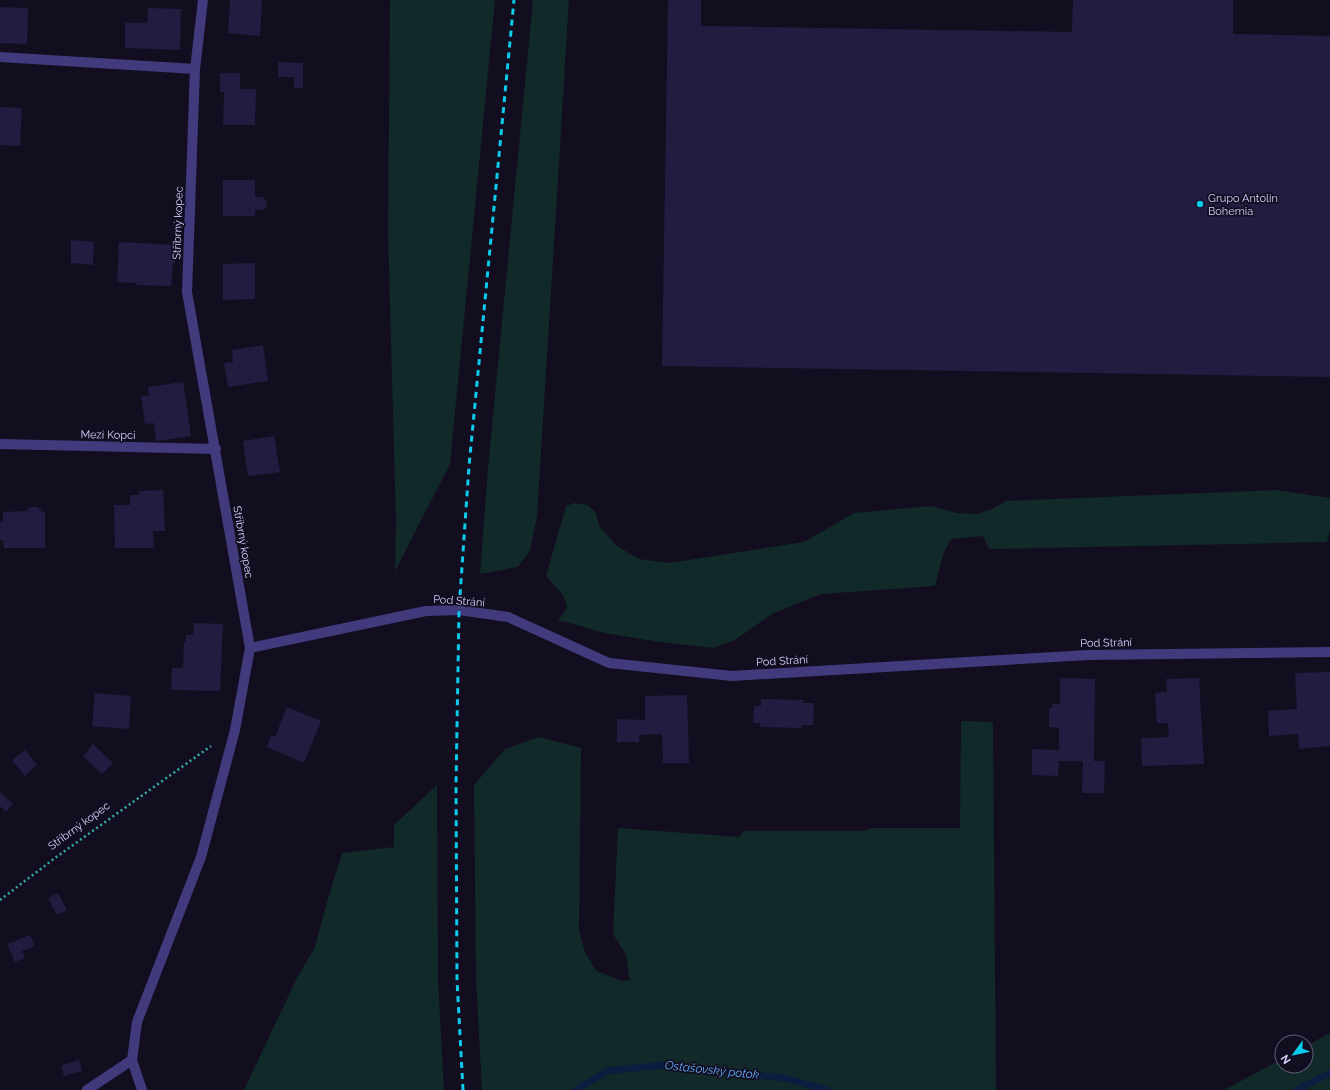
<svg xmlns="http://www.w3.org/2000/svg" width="1330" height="1090" viewBox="0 0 1330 1090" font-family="Raleway,sans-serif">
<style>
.green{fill:#112929}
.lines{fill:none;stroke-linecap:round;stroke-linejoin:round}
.stream{stroke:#0d1d3f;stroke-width:7}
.building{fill:#241b40}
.path{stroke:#33acab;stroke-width:2.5;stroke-dasharray:2 3;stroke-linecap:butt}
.minor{stroke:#413b7d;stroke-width:10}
.rail{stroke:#0bcbed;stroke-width:3;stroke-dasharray:6 5;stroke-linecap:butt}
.poi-dot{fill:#0bcbed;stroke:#120e20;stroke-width:1.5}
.labels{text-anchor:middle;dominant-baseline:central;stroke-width:3.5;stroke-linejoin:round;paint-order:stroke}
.poi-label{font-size:11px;fill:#d6cffd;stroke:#120e20;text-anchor:start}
.street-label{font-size:11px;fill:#d6cffd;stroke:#120e20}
.water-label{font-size:12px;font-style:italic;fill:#61abf8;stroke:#120e20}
</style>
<rect width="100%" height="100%" fill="#120e20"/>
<!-- green -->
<g class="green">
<polygon points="390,0 495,0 450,464 395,571 396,522 388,233"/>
<polygon points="533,0 569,0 537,516 530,551 518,567 480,574 488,468"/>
<polygon points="1276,490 1330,498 1330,529 1327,542 989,549 983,536 951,539 944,552 935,586 821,594 772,614 735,640 714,648 660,642 604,633 567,622 558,621 567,607 563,595 546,576 566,506 575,503 588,505 595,512 600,527 617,546 639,559 669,563 804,542 854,513 931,506 957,513 977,514 992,509 1006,501"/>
<polygon points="961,721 993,722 996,1090 482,1090 476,979 474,785 505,749 539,737 581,748 579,931 585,952 596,971 623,981 630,980 626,955 613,934 618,828 740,837 743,831 864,831 872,828 960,828"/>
<polygon points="437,785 438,980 444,1090 244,1090 296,980 315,947 326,905 342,853 394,847 394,825"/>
<polygon points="1330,1033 1330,1090 1224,1090 1282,1059 1282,1066 1306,1066 1306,1046"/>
</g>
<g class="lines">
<!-- stream -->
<g class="stream">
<polyline points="576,1090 607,1071 663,1065 785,1078 827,1090"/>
<polyline points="1297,1090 1330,1073"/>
</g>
</g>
<!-- building -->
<g class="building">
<polygon points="230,0 262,0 260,36 228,33"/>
<polygon points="668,0 701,0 701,26 1072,32 1073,0 1233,0 1233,34 1330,36 1330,377 662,366"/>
<polygon points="0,7 28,8 27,44 0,43"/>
<polygon points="148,8 181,9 180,50 125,48 125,23 147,23"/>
<polygon points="278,62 303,63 303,88 294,88 294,77 278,77"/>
<polygon points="220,73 240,73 240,89 256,89 255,125 223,125 224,92 220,92"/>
<polygon points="0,107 22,108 20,146 0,145"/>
<polygon points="223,180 255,180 255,197 263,197 266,201 267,206 263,210 255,210 255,216 223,216"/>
<polygon points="71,240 94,242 93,265 71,263"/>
<polygon points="119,242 176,245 175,263 173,263 171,286 136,285 136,283 117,282"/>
<polygon points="255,263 255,299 223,300 223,264"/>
<polygon points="263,345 268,381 228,387 224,363 233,362 232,350"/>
<polygon points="183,382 191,436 156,441 154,423 145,424 141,396 149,395 148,387"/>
<polygon points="274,436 280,472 248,476 243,441"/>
<polygon points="163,490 165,531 153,531 154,548 115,548 114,505 130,505 130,495 139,495 139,491"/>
<polygon points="30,507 38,507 42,512 45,512 45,548 4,548 3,540 0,540 0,522 3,522 3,512 26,511"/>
<polygon points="194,623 223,624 220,691 171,690 172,668 183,668 184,642 186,642 186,635 193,635"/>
<polygon points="1330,672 1330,746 1299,749 1298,734 1269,736 1268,711 1297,709 1295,673"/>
<polygon points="1060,678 1095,679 1094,761 1105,761 1104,793 1082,793 1083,761 1059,761 1058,776 1032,775 1032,749 1059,750 1059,728 1049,727 1049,708 1052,708 1052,704 1060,704"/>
<polygon points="1199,678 1204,764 1142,766 1141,738 1169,737 1168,723 1157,723 1155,693 1167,692 1166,679"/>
<polygon points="95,693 131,696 129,729 92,726"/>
<polygon points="687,695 689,763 663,763 662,734 639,735 639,742 617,742 617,719 645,720 645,696"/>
<polygon points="761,699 803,700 803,703 814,703 813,725 802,725 802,728 760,727 760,723 753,723 754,706 761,706"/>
<polygon points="287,707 321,721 304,763 267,747 271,735 275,737"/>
<polygon points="93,744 113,763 102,774 83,756"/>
<polygon points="25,750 37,765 25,776 12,760"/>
<polygon points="0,792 13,804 6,812 0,806"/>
<polygon points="58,893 67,910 57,915 48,898"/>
<polygon points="30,935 35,946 22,951 25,958 15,962 7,944"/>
<polygon points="79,1060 82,1071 64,1076 61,1066"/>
</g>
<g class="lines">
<!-- path -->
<polyline class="path" points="0,900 55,858 211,746"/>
<!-- minor -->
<g class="minor">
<polyline points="0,57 195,69"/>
<polyline points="0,444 216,449"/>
<polyline points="250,648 426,611 459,610 508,617 609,663 732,676 1088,655 1330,652"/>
<polyline points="87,1090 132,1060"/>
<polyline points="142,1090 132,1060 137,1022 201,857 235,730 250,648 187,292 195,69 203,0"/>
</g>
<!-- rail -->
<polyline class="rail" points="463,1090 457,980 456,785 459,610 469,466 514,0"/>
</g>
<!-- markers -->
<circle class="poi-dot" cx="1200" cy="204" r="4"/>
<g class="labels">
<!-- poi labels -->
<g class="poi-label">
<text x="1208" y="198">Grupo Antolin<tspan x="1208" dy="13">Bohemia</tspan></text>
</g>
<!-- street labels -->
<g class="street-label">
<text transform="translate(178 223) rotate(-88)">Stříbrný kopec</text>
<text transform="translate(108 435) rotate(1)">Mezi Kopci</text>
<text transform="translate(243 542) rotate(80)">Stříbrný kopec</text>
<text transform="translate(459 601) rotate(4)">Pod Strání</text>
<text transform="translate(1106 643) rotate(-1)">Pod Strání</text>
<text transform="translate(782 661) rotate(-3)">Pod Strání</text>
<text transform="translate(79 826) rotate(-36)">Stříbrný kopec</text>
</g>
<!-- water labels -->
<g class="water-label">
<text transform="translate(712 1070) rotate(6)">Ostašovský potok</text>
</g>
</g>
<!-- north arrow -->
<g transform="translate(1294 1054) rotate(237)"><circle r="19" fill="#120e20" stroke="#605b78"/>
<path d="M0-3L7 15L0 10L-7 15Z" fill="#0bcbed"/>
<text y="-6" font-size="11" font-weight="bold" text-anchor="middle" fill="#d6cffd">N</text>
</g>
</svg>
